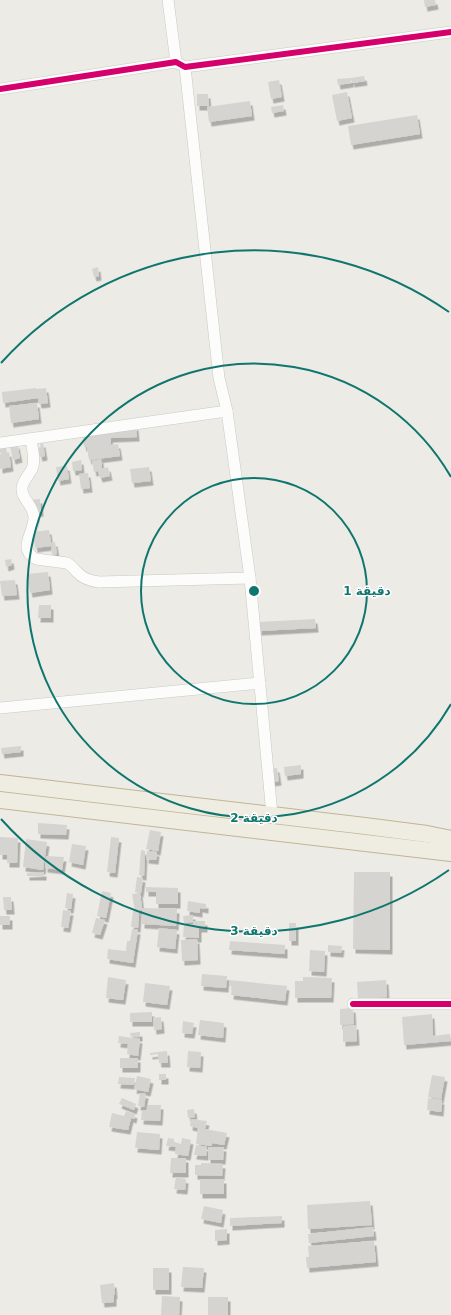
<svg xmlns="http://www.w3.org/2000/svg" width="451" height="1315" viewBox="0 0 451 1315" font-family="'DejaVu Sans',Cairo,sans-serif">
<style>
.building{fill:#d5d4d1;filter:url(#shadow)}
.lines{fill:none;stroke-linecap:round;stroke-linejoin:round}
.minor-casing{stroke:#c8c9c8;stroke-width:12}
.highway-casing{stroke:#c1b595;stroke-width:18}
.minor{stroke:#fcfcfb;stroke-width:11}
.highway{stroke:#efece1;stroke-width:16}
.cycleway-casing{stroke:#fff;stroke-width:8}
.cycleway{stroke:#d6006c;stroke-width:6}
.ring{fill:none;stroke:#0f766e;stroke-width:2}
.centre{fill:#0f766e;stroke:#fff;stroke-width:2}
.ring-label{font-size:12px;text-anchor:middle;font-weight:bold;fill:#0f766e;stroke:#fff;stroke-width:3;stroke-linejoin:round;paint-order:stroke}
</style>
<defs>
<filter id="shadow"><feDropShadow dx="2.5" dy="4.5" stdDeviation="0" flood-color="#0004"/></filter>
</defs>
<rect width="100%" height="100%" fill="#ecebe6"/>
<!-- building -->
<g class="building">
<polygon points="424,0 435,0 436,5 425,7"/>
<polygon points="364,76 365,81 352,83 351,78"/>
<polygon points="351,78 351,83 338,85 337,79"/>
<polygon points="279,80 282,97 271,99 268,82"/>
<polygon points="347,92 352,118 337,121 332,95"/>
<polygon points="197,94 208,94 209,106 197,106"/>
<polygon points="250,101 252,116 209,122 207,107"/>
<polygon points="283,105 284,111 272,113 271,107"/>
<polygon points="417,115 420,134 351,145 348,126"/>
<polygon points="98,267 99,276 94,277 92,269"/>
<polygon points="36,388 36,389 46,388 48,403 39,404 38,398 3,403 2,392"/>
<polygon points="37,403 39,419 11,423 9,406"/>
<polygon points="136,426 137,437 110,438 110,427"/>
<polygon points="82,432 91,436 110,433 111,445 118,444 120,456 89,460 87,447 84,447"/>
<polygon points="43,443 45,456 40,457 38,448 41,447 40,444"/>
<polygon points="17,444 20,458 13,460 10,446"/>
<polygon points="0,448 6,448 7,453 9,452 11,467 0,469 0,454 4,453 0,453"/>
<polygon points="101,459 102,469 108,467 110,476 100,478 98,471 94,472 92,461"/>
<polygon points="81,460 82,470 73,471 72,462"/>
<polygon points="67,466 69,479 58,481 56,467"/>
<polygon points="149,467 151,481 132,483 130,469"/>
<polygon points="88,473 90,488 81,489 79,474"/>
<polygon points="40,499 41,512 32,513 30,500"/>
<polygon points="49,530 51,543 55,542 57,554 52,555 51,546 35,548 33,532"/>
<polygon points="11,559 12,565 6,567 5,560"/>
<polygon points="48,572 50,590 30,593 27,574"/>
<polygon points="15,580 17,595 2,596 0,581"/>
<polygon points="39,605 51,605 51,618 38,618"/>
<polygon points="315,619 316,628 259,631 259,622"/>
<polygon points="21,746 21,752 2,754 1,748"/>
<polygon points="301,765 301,774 285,776 284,767"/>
<polygon points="277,768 279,781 272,782 269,769"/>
<polygon points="38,823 67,825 66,835 38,834"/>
<polygon points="150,830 161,832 158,851 146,849"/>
<polygon points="0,837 18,838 17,863 7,863 7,855 0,855"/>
<polygon points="111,837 119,838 115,873 107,872"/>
<polygon points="26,839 47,842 43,870 23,867"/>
<polygon points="72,844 86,846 83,865 69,862"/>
<polygon points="141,850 145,851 144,876 139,875"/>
<polygon points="147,851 157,852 156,860 146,859"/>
<polygon points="46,856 64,857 62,870 45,868"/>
<polygon points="44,872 44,876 27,876 27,873"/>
<polygon points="354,872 390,872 390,950 353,949"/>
<polygon points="137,877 143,878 141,893 135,892"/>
<polygon points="146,887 178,888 178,904 156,904 156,892 146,892"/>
<polygon points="102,891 111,893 106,918 97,916"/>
<polygon points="67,893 73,894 71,909 65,908"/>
<polygon points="140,893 142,908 177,909 176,926 142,924 142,910 135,911 132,894"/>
<polygon points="3,897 11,897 12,910 4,910"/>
<polygon points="188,901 206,904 206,909 200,908 200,913 187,911"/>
<polygon points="63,910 71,911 68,928 61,927"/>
<polygon points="133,911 139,911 138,928 131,927"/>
<polygon points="193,915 193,921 205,921 205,928 199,928 199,938 183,937 184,924 193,924 193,922 184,923 183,916"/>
<rect x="0" y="916" width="10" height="9"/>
<polygon points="96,918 105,920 100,935 92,933"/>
<rect x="289" y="923" width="7" height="18"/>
<polygon points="159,928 177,930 175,949 157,947"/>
<polygon points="132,929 138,930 133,963 107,959 108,949 126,951 127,941 130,941"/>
<polygon points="197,939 198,960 182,961 181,940"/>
<polygon points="230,941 285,945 285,954 229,950"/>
<polygon points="328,945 342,946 341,953 328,952"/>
<polygon points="310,950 325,951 324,972 309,971"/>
<polygon points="202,974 227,976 226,988 201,986"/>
<polygon points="108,977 126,980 123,1000 106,998"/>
<polygon points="303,977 332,978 331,998 295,998 295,981 303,981"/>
<polygon points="229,980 287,986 285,1001 231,995 232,986 229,986"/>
<polygon points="386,980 387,997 358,999 357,982"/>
<polygon points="145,983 170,986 167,1005 143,1002"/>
<polygon points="353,1008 354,1024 340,1025 340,1009"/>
<polygon points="152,1012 152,1022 130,1022 130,1013"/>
<polygon points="432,1014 433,1036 450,1034 451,1041 404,1045 402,1017"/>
<polygon points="161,1017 162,1029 154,1030 153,1018"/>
<polygon points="200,1020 224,1023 223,1038 198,1035"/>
<polygon points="183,1021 194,1023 192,1034 182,1033"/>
<polygon points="356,1025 357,1041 343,1042 343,1026"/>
<polygon points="140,1032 140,1037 131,1037 130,1033"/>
<polygon points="119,1036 140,1039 138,1056 127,1054 128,1044 118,1043"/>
<polygon points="167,1051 168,1063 159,1063 158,1054 150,1055 150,1053"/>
<polygon points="188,1051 201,1052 200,1068 187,1067"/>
<rect x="120" y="1058" width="18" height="10"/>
<rect x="159" y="1074" width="7" height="6"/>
<polygon points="432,1075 445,1077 441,1099 428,1097"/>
<polygon points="137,1076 151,1079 148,1092 134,1089"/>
<polygon points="119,1077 135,1078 134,1085 118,1084"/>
<polygon points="140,1093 146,1094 144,1107 138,1106"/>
<polygon points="122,1098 136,1104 134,1110 119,1104"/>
<polygon points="428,1098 442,1100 441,1112 427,1110"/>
<polygon points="147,1105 161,1105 160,1121 141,1120 142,1110 147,1110"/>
<polygon points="194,1109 195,1117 188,1118 187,1110"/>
<polygon points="126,1111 135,1114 134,1119 131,1118 128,1130 109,1127 112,1113 124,1116"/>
<polygon points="191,1119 207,1121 205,1129 227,1133 224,1145 212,1143 212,1146 196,1144 198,1128 190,1126"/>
<polygon points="137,1132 160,1134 159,1150 135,1148"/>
<polygon points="168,1138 174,1139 174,1142 181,1144 182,1138 191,1140 188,1156 175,1154 176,1147 166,1146"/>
<polygon points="196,1145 207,1147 206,1156 194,1155"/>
<polygon points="208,1147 224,1147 223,1160 208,1160"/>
<polygon points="171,1158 186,1158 186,1173 170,1173"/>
<polygon points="201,1163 223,1164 222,1176 195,1175 195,1165 201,1165"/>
<polygon points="176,1177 186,1179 185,1190 174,1189"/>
<polygon points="224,1179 224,1194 200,1194 200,1180"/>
<polygon points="370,1201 372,1225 308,1229 307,1205"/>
<polygon points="204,1206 223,1210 221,1223 201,1219"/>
<polygon points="282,1216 282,1223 230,1226 230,1218"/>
<polygon points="373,1227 374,1236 309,1243 308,1234"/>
<polygon points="227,1229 227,1240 215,1241 215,1230"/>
<polygon points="374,1241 376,1262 307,1268 306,1257 309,1257 308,1246"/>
<polygon points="183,1267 204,1268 202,1288 181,1287"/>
<rect x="153" y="1268" width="16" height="22"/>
<polygon points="114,1283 115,1294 114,1295 114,1302 102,1303 100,1285"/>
<polygon points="162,1296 180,1297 179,1315 161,1315"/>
<rect x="208" y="1297" width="20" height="18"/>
</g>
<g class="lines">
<!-- minor casing -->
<g class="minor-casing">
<g id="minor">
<polyline points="168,0 176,62"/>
<polyline points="0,89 176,62 185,67 451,32"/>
<polyline points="227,411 250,578 272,815"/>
<path d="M31,439C32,448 36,460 32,469C29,475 23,480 22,488C21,499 34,505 34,518C34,533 17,549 36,559L67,563C71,565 73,568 77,572C83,579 90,581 99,582L250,578"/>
<polyline points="0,443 227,411 219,378 185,67"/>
<polyline points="0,708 260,683"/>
<polyline points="353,1004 451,1004"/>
</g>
</g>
<!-- highway casing -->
<g class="highway-casing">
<g id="highway">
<polyline points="0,783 365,826 427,834 451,839"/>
<polyline points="0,800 451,853"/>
</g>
</g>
<!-- minor -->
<use href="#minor" class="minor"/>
<!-- highway -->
<use href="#highway" class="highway"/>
<!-- cycleway casing -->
<g class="cycleway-casing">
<g id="cycleway">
<polyline points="0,89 176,62 185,67 451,32"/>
<polyline points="353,1004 451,1004"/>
</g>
</g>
<!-- cycleway -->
<use href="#cycleway" class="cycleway"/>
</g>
<!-- distance rings -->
<g class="ring">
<circle cx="254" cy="591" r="113"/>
<path d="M451 704A227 227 0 1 1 451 477"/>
<path d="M449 870A340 340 0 0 1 1 819M1 363A340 340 0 0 1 449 312"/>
</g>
<circle cx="254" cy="591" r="6" class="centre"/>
<g class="ring-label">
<text x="367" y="595">1 دقيقة</text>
<text x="254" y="822">2 دقيقة</text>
<text x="254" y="935">3 دقيقة</text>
</g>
</svg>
